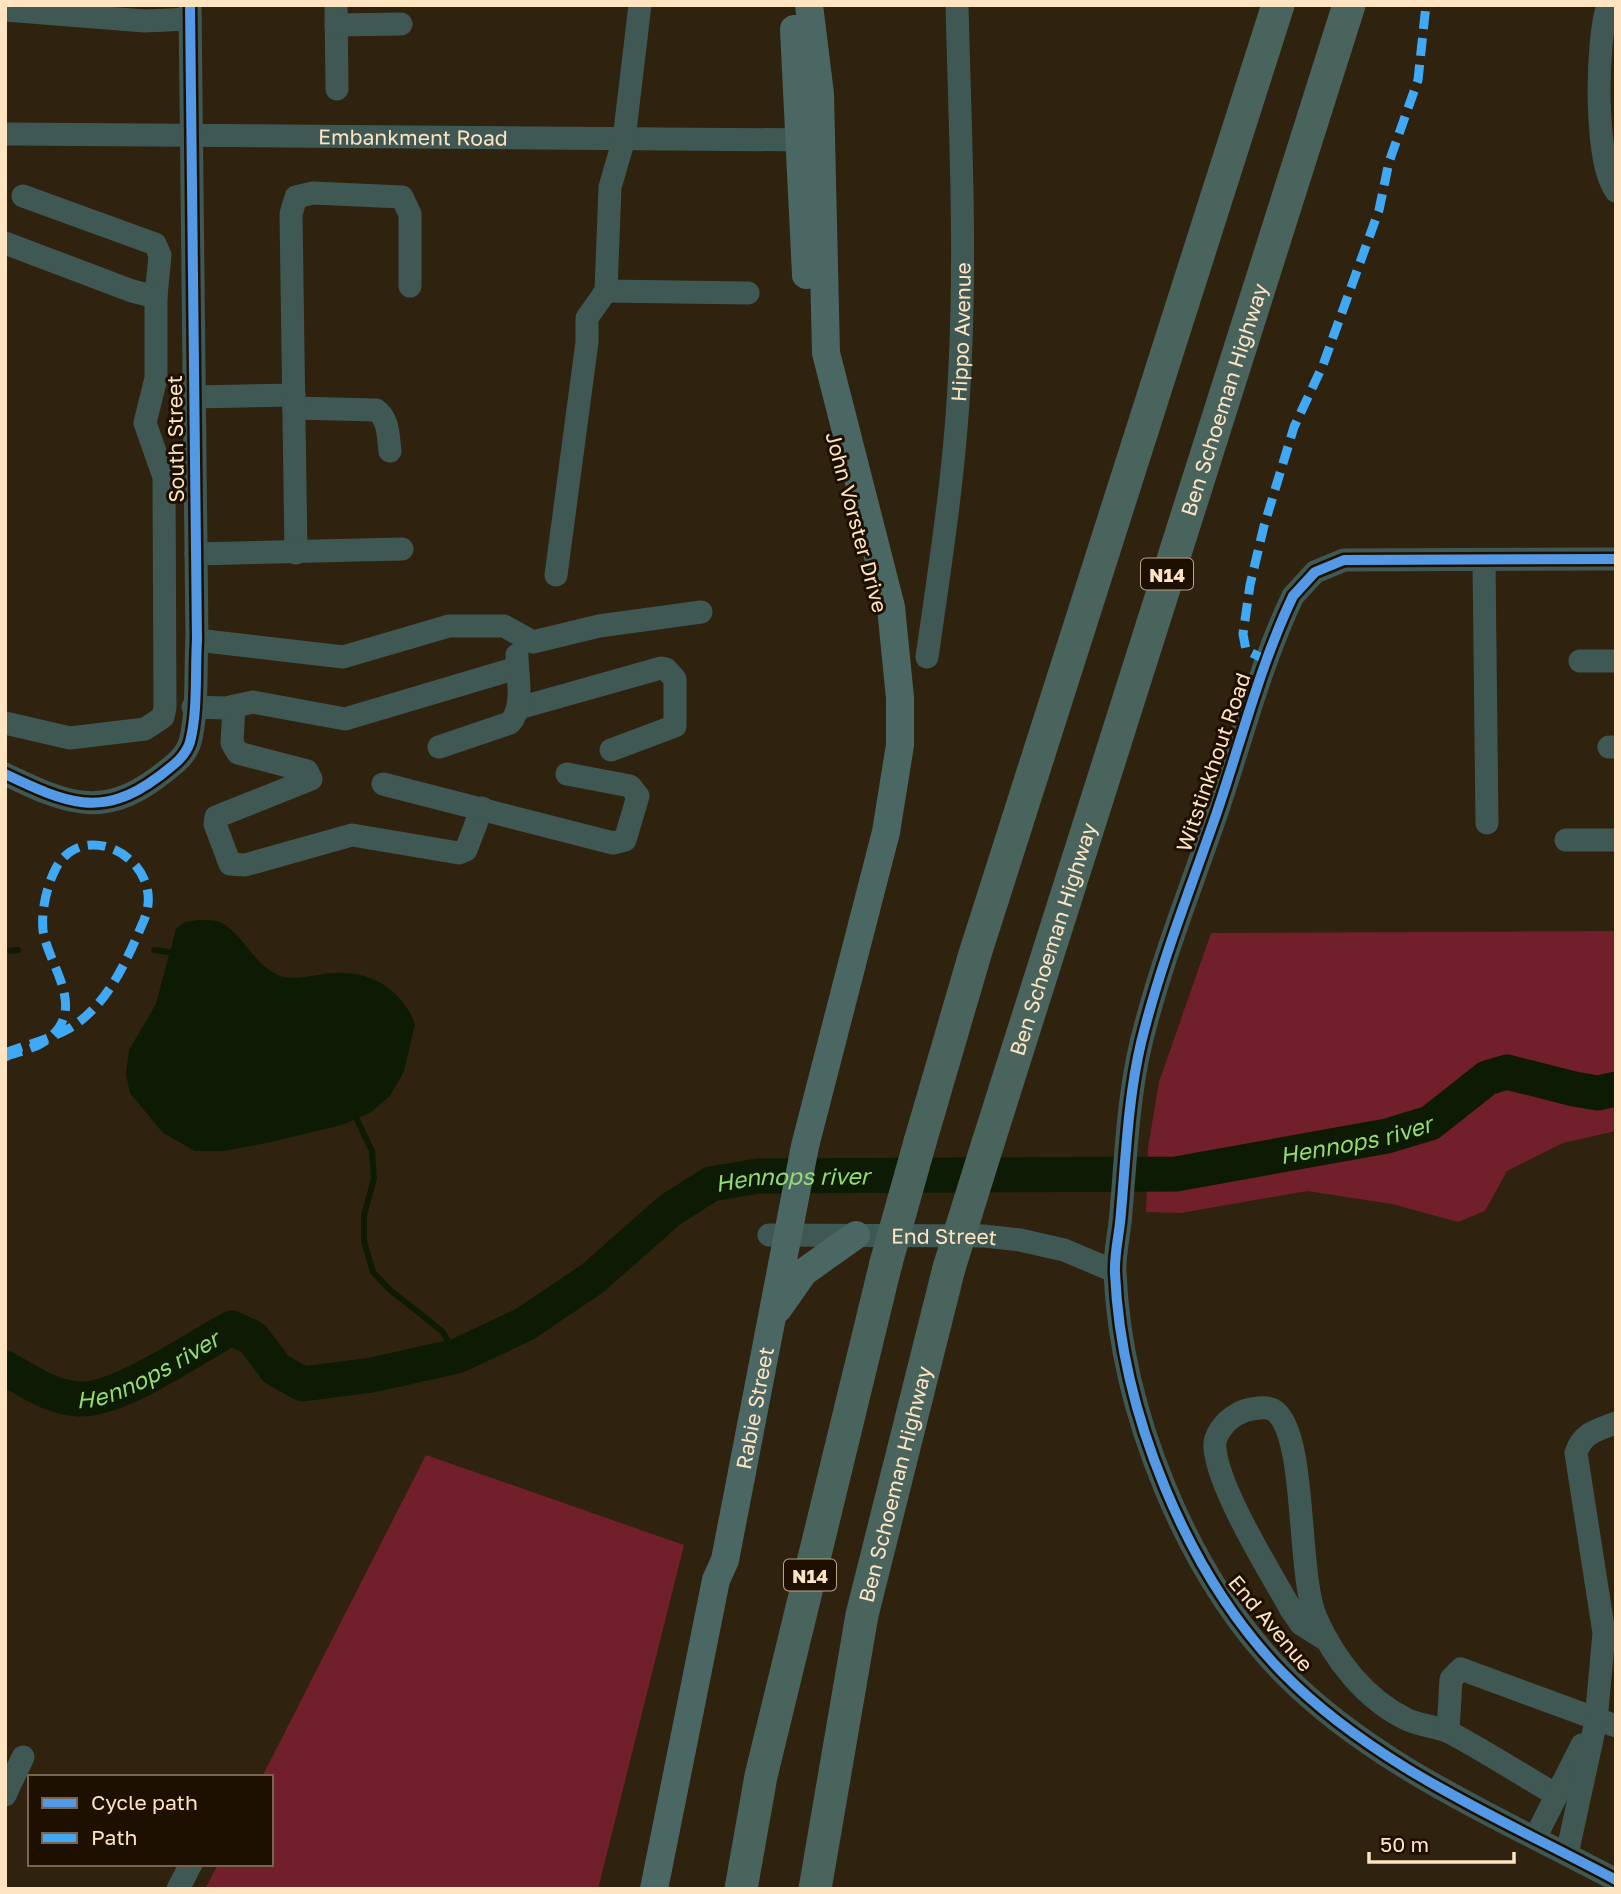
<svg xmlns="http://www.w3.org/2000/svg" width="1621" height="1894" viewBox="0 0 1621 1894" font-family="'Golos Text',sans-serif">
<style>
.green{fill:#711f2b}
.water{fill:#0d1b04}
.lines{fill:none;stroke-linecap:round;stroke-linejoin:round}
.stream{stroke:#0d1b04;stroke-width:6}
.river{stroke:#0d1b04;stroke-width:35}
.minor{stroke:#3f5854;stroke-width:23}
.major{stroke:#4b6764;stroke-width:28}
.highway{stroke:#49635d;stroke-width:33}
.highway-bridge{stroke:#49635d;stroke-width:33}
.quiet{stroke:#3fa9f5;stroke-width:9;stroke-dasharray:18 9;stroke-linecap:butt}
.cycleway-casing{stroke:#1e1000;stroke-width:15}
.cycleway{stroke:#5399e6;stroke-width:10}
.labels{text-anchor:middle;dominant-baseline:central;stroke-width:6;stroke-linejoin:round;paint-order:stroke}
.shield{fill:#1e1000;stroke:#bba487;stroke-width:2}
.shield-label{font-size:19px;font-weight:bold;fill:#fee4c1}
.street-label{font-size:21px;fill:#fee4c1;stroke:#1e1000}
.water-label{font-size:23px;font-style:italic;fill:#96db70;stroke:#1e1000}
</style>
<rect width="100%" height="100%" fill="#2f220e"/>
<!-- green -->
<g class="green">
<polygon points="1616,931 1616,1131 1563,1143 1507,1171 1485,1211 1458,1222 1392,1204 1307,1191 1181,1213 1146,1212 1148,1148 1159,1082 1211,933"/>
<polygon points="426,1455 684,1545 598,1889 205,1889 218,1864 271,1864 271,1777 262,1777"/>
</g>
<!-- water -->
<path class="water" d="M199,920C205,920 215,920 220,922C243,934 253,963 276,974C291,982 308,976 324,974C364,968 400,985 415,1024L404,1071L390,1096L371,1112L342,1125L266,1143L224,1151H195L163,1133L130,1093L126,1074L129,1050L156,1004L176,929L185,922Z"/>
<g class="lines">
<!-- stream -->
<g class="stream">
<polyline points="154,950 169,952"/>
<polyline points="10,951 18,950"/>
<polyline points="357,1120 372,1151 374,1179 364,1215 364,1241 373,1272 390,1290 442,1331 457,1356"/>
</g>
<!-- river -->
<path class="river" id="s1" d="M5,1368C28,1381 50,1397 78,1399C118,1402 195,1347 232,1328L253,1338L276,1369L303,1384L372,1375L457,1356L525,1324L593,1278L670,1210L711,1184L758,1176L1176,1174L1387,1136L1430,1123L1487,1078L1507,1072L1574,1089L1598,1093L1616,1089"/>
<!-- minor -->
<g class="minor">
<polyline points="336,5 337,89"/>
<path d="M1608,5C1596,40 1594,162 1616,191"/>
<polyline points="5,10 145,21 190,19"/>
<polyline points="336,25 401,24"/>
<path id="s2" d="M5,134L814,140"/>
<polyline points="23,196 155,244 160,255 156,297"/>
<polyline points="5,243 132,291 156,297 156,378 145,423 164,477 165,707 163,717 145,729 70,738 5,723"/>
<polyline points="606,291 748,293"/>
<polyline points="194,397 294,395"/>
<path d="M294,408L376,410C389,419 388,436 390,451"/>
<polyline points="296,553 291,214 296,197 313,193 402,197 410,214 410,286"/>
<polyline points="196,554 402,549"/>
<path d="M1616,559L1344,560L1315,572L1293,596C1260,665 1241,742 1216,815C1190,890 1160,965 1141,1043C1128,1098 1126,1155 1121,1212C1120,1232 1114,1253 1115,1273C1121,1411 1186,1573 1282,1672C1374,1766 1502,1819 1616,1880"/>
<polyline points="1484,561 1487,823"/>
<polyline points="556,575 587,342 587,318 606,291 610,187 624,139 640,5"/>
<polyline points="197,640 343,657 449,626 504,626 533,642 599,626 701,612"/>
<path id="s3" d="M927,657C941,560 956,464 960,366C966,246 960,126 957,5"/>
<polyline points="1580,661 1616,661"/>
<polyline points="234,706 232,743 238,753 307,771 311,779 216,817 215,824 230,864 245,865 352,835 459,853 466,850 482,808"/>
<polyline points="193,707 226,708 253,702 345,719 517,668"/>
<polyline points="519,708 661,668 666,669 675,679 675,726 611,750"/>
<path d="M439,747L510,723C525,706 517,677 517,655"/>
<polyline points="1609,747 1616,747"/>
<path d="M5,774C64,802 101,820 158,777C171,767 185,758 190,742C198,711 195,672 197,640L190,5"/>
<polyline points="383,784 613,843 625,840 638,796 630,786 567,774"/>
<polyline points="1566,840 1616,840"/>
<path id="s4" d="M769,1235L984,1236L1020,1240L1064,1250L1114,1271"/>
<path d="M1328,1641L1301,1624L1292,1611C1270,1572 1219,1490 1215,1449C1213,1436 1225,1421 1236,1415C1245,1409 1268,1404 1276,1412C1307,1438 1297,1575 1316,1618C1334,1659 1365,1699 1406,1719C1420,1726 1437,1726 1451,1733C1486,1752 1521,1774 1556,1795"/>
<polyline points="1448,1731 1451,1679 1461,1669 1616,1726"/>
<polyline points="5,1795 23,1757"/>
<polyline points="1535,1838 1582,1745"/>
<path d="M1567,1854L1596,1721L1604,1633L1576,1453C1582,1433 1597,1430 1616,1423"/>
<polyline points="178,1889 191,1864"/>
</g>
<!-- major -->
<g class="major">
<polyline points="794,29 806,275"/>
<polyline points="778,1309 804,1272 856,1235"/>
<path id="s5" d="M654,1889L716,1580L725,1560L805,1146L886,832L900,745V698L891,607L826,353L820,94L809,5"/>
</g>
<!-- highway -->
<g class="highway">
<polyline points="920,1142 975,954 1278,5"/>
<path id="s6" d="M988,1143L1349,5"/>
<polyline points="741,1889 761,1776 886,1263"/>
<path id="s7" d="M815,1889L862,1615L949,1268"/>
</g>
<!-- highway-bridge -->
<g class="highway-bridge">
<polyline points="886,1263 920,1142"/>
<polyline points="949,1268 988,1143"/>
</g>
<!-- quiet -->
<g class="quiet">
<polyline points="1268,661 1246,650 1243,634 1250,585 1264,526 1294,427 1323,365 1379,210 1389,162 1418,80 1426,5"/>
<path d="M5,1053C26,1045 50,1039 70,1028C108,1005 127,960 144,920C168,862 85,815 56,868C47,885 41,911 43,930C48,966 90,1010 45,1041C34,1049 17,1052 5,1057"/>
</g>
<!-- cycleway casing -->
<g class="cycleway-casing">
<g id="cycleway">
<path d="M1616,559L1344,560L1315,572L1293,596C1260,665 1241,742 1216,815C1190,890 1160,965 1141,1043C1128,1098 1126,1155 1121,1212C1120,1232 1114,1253 1115,1273C1121,1411 1186,1573 1282,1672C1374,1766 1502,1819 1616,1880"/>
<path d="M5,774C64,802 101,820 158,777C171,767 185,758 190,742C198,711 195,672 197,640L190,5"/>
</g>
</g>
<!-- cycleway -->
<use href="#cycleway" class="cycleway"/>
</g>
<g class="labels">
<!-- shield labels -->
<g class="shield">
<rect x="1141" y="558.5" width="52" height="31" rx="5"/>
<rect x="784" y="1559.5" width="52" height="31" rx="5"/>
</g>
<g class="shield-label">
<text x="1167" y="574">N14</text>
<text x="810" y="1575">N14</text>
</g>
<!-- street labels -->
<g class="street-label">
<text stroke="none"><textPath href="#s2" startOffset="408">Embankment Road</textPath></text>
<text stroke="none"><textPath href="#s3" startOffset="327">Hippo Avenue</textPath></text>
<text stroke="none"><textPath href="#s6" startOffset="780">Ben Schoeman Highway</textPath></text>
<text transform="translate(175 439) rotate(-91)">South Street</text>
<text transform="translate(857 522) rotate(75)">John Vorster Drive</text>
<text transform="translate(1213 762) rotate(-71)">Witstinkhout Road</text>
<text stroke="none"><textPath href="#s6" startOffset="214">Ben Schoeman Highway</textPath></text>
<text stroke="none"><textPath href="#s4" startOffset="175">End Street</textPath></text>
<text stroke="none"><textPath href="#s5" startOffset="492">Rabie Street</textPath></text>
<text stroke="none"><textPath href="#s7" startOffset="413">Ben Schoeman Highway</textPath></text>
<text transform="translate(1271 1623) rotate(50)">End Avenue</text>
</g>
<!-- water labels -->
<g class="water-label">
<text stroke="none"><textPath href="#s1" startOffset="1458">Hennops river</textPath></text>
<text stroke="none"><textPath href="#s1" startOffset="891">Hennops river</textPath></text>
<text stroke="none"><textPath href="#s1" startOffset="156">Hennops river</textPath></text>
</g>
</g>
<!-- border -->
<rect width="1621" height="1894" fill="none" stroke="#fee4c1" stroke-width="14"/>
<!-- legend -->
<rect x="28" y="1775" width="245" height="91" fill="#1e1000" stroke="#78654d" stroke-width="2"/>
<rect x="42" y="1798" width="35" height="10" fill="#5399e6" stroke="#78654d" stroke-width="2"/>
<text x="91" y="1810" font-size="21" fill="#fee4c1">Cycle path</text>
<rect x="42" y="1833" width="35" height="10" fill="#3fa9f5" stroke="#78654d" stroke-width="2"/>
<text x="91" y="1845" font-size="21" fill="#fee4c1">Path</text>
<!-- scale -->
<path d="M1369 1852v10h145v-10" fill="none" stroke="#fee4c1" stroke-width="3.5"/>
<text x="1380" y="1852" font-size="21" fill="#fee4c1" stroke="#1e1000" stroke-width="5" paint-order="stroke">50 m</text>
</svg>
